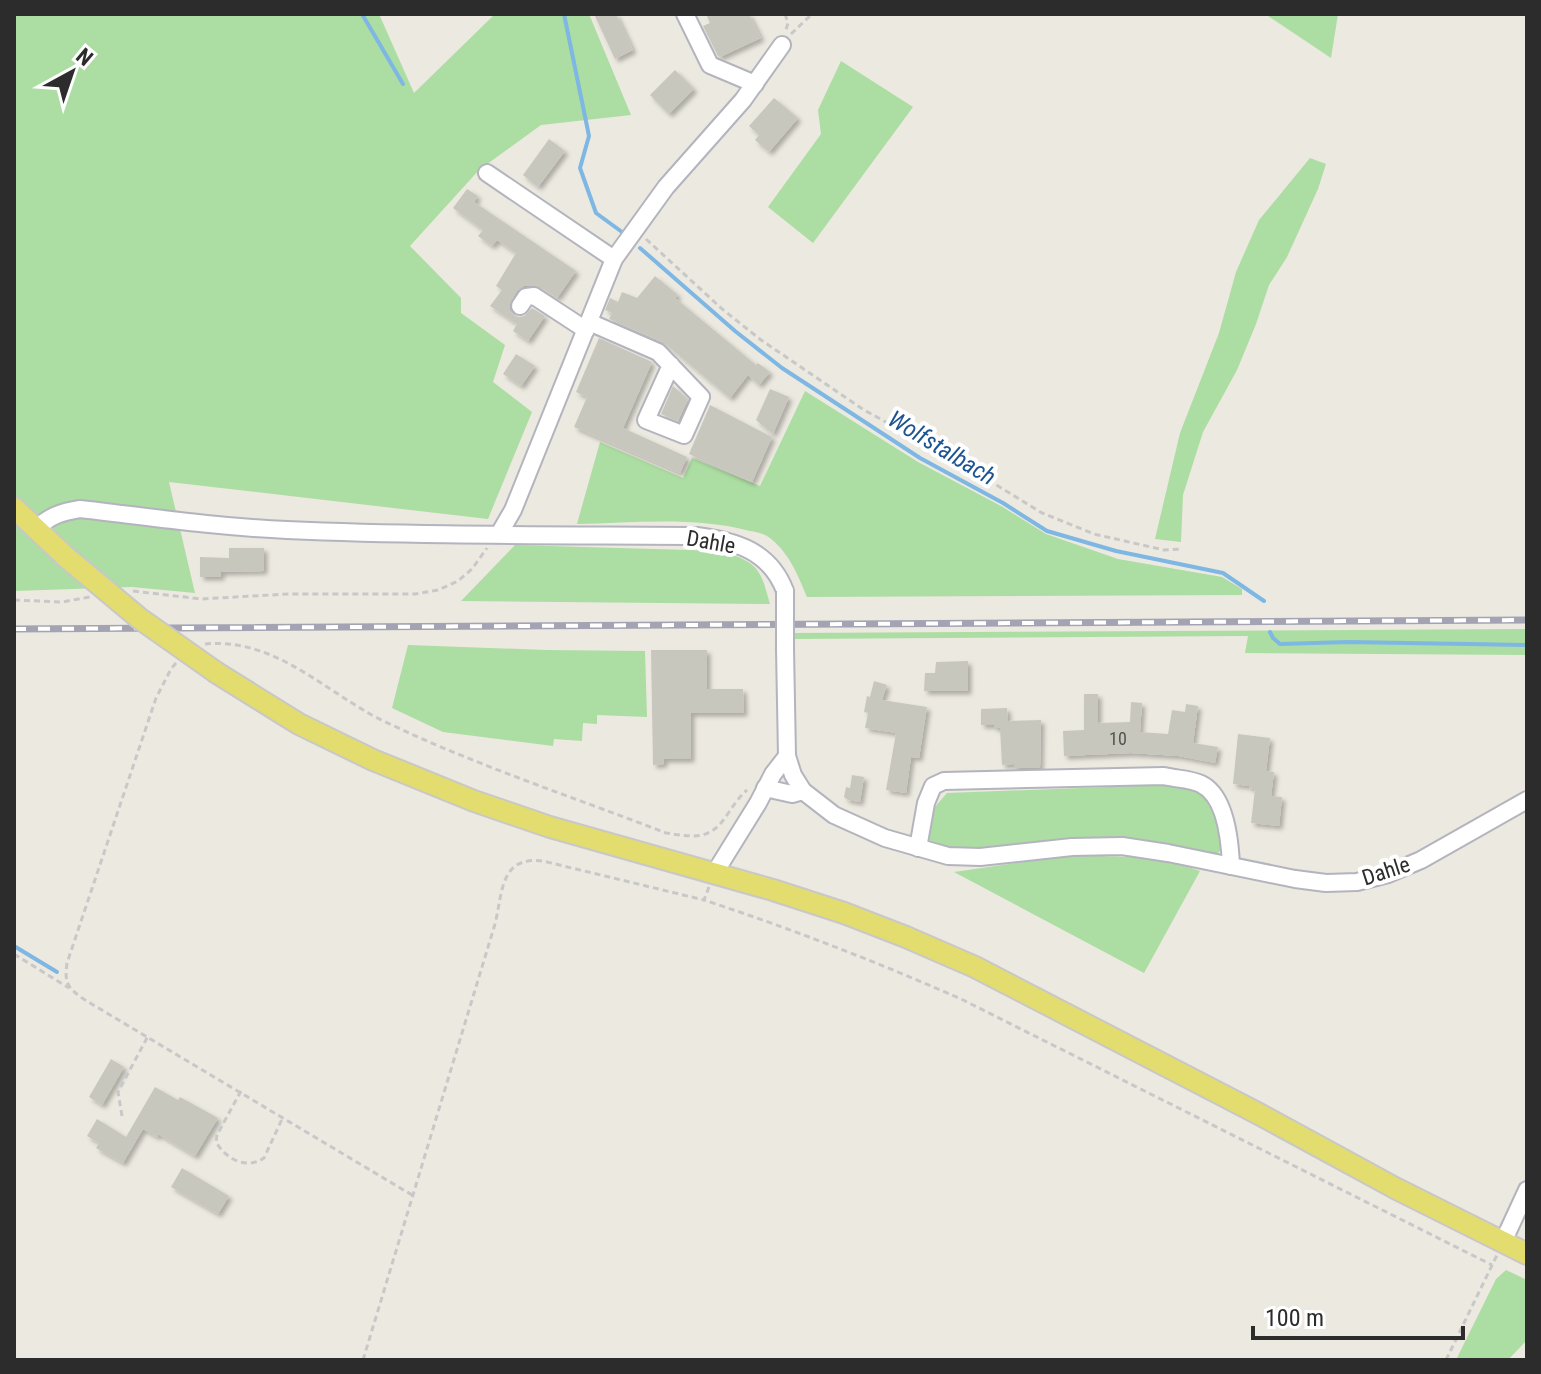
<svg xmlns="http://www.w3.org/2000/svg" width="1541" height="1374" viewBox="0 0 1541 1374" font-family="'Roboto Condensed',sans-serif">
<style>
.green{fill:#acdda2}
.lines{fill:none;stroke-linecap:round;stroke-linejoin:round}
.stream{stroke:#7eb7e3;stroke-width:4}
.building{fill:#c8c7be;filter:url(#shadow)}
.minor-casing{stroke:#b3b4be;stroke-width:20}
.major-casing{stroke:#c8c8c8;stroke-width:24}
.path{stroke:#c8c8c8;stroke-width:3;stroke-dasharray:6 4;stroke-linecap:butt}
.minor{stroke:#fff;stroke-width:16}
.major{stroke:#e3dc6e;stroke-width:20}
.rail-casing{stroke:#a3a3b4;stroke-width:7}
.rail{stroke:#fff;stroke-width:4;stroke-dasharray:12;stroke-linecap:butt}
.minor-bridge-casing{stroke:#b3b4be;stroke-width:20;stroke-linecap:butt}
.major-bridge-casing{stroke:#c8c8c8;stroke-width:24;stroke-linecap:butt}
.minor-bridge{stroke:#fff;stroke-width:16}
.major-bridge{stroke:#e3dc6e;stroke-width:20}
.labels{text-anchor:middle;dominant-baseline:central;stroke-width:8;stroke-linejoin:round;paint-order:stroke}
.number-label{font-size:18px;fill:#535350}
.street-label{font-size:22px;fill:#2c2c2c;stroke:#fff}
.water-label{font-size:24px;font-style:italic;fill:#1c5491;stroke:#fff}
</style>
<defs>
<filter id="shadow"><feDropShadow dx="3.5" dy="3.5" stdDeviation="2" flood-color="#0004"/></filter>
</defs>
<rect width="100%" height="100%" fill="#ece9e0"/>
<!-- green -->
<g class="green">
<polygon points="14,14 379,14 414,93 495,14 589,14 631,115 541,125 479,170 410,246 461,298 461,313 505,345 493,382 532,412 488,519 169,482 195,593 132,587 14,591"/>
<polygon points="1265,14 1338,14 1331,58"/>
<polygon points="841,61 913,107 813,243 768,207 821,134 818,110"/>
<polygon points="1310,158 1326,164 1318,189 1287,257 1269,285 1256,324 1237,370 1203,432 1183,495 1181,542 1155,539 1180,433 1219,333 1236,272 1259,220"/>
<path d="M805,391L918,462L1001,506L1046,534L1118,559L1222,577L1242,589V595L807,597C798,575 788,550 767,536C762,533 755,532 750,531C694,516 634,523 577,524L600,442L683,478L692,458L760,486Z"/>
<path d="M515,545L723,551C759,564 760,568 770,604L461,601Z"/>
<polygon points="1527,629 1527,655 1245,653 1248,636 792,639 792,633"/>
<polygon points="408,645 546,650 645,651 647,717 597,715 597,724 583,723 582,741 554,739 553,746 443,732 392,708"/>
<polygon points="1162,785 1199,789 1213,805 1222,849 1216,855 1119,841 1070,839 979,849 949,849 929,840 934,808 947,793"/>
<polygon points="1072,855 1162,858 1200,871 1144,973 954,872"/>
<polygon points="1506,1270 1527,1280 1527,1340 1508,1360 1456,1360 1496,1279"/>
</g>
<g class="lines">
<!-- stream -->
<g class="stream">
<polyline points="362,14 403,84"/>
<polyline points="564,14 589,136 580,168 596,213 622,232"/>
<polyline points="640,248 735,331 782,368 920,458 1003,503 1047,531 1116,551 1223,573 1264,601"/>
<polyline points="1270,632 1273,638 1280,644 1348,642 1527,645"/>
<polyline points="14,946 57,972"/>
</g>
</g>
<!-- building -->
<g class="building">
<polygon points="594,14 616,14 633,50 615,59"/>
<polygon points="706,14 749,14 761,38 720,57 718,56 703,26 710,23"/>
<polygon points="675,70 694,89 669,114 650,95"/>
<polygon points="774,98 798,118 769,152 755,140 759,135 749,126"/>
<polygon points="549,139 565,151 538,187 523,175"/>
<polygon points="467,189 478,196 474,202 576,271 557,298 540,287 534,285 524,286 517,291 509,305 510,310 513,315 519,317 524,316 532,308 545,316 528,341 513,331 517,324 490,306 502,290 496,286 516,253 497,240 492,246 478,236 483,230 453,208"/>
<polygon points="655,276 678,295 675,298 756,365 758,363 770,372 759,385 748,375 730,398 663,342 609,319 612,313 605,310 610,298 618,302 622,292 637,298"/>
<polygon points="599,338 652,362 623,428 687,457 680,473 574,427 587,397 576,392"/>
<polygon points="516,354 535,366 521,386 503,374"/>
<polygon points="673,386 688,399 678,421 661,414"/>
<polygon points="770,389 789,397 773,434 756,420"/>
<polygon points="710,405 772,437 752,482 689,454"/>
<polygon points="229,548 264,548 264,571 221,572 221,577 200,577 200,557 229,558"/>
<polygon points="651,650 707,650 707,689 743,689 744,713 691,713 691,759 664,759 664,764 653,765"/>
<polygon points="968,661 968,691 924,691 925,673 935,673 936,662"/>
<polygon points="874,681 887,685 882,700 927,707 919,758 911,757 906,793 886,790 896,733 865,728 868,713 864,712 867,696 870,697"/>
<polygon points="1084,694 1098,694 1098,723 1130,722 1131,702 1142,703 1140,732 1168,734 1172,710 1185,712 1186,704 1198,706 1193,743 1218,747 1215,763 1179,756 1131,753 1064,756 1063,731 1084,730"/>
<polygon points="1007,708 1008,721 1041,720 1040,768 1014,768 1014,764 1002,765 1000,728 994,728 994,725 981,725 981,709"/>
<polygon points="1238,734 1270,738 1266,771 1274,772 1271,796 1282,797 1279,826 1251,823 1255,789 1249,788 1249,786 1233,784"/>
<polygon points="852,775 864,777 860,802 848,800 844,797 846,787 850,788"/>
<polygon points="111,1059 124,1067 102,1105 89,1097"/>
<polygon points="155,1087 178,1100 180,1097 218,1118 195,1156 158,1134 157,1137 143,1129 123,1163 96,1148 99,1143 87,1136 97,1119 126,1137"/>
<polygon points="182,1168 229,1196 218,1214 171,1187"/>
</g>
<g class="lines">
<!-- minor casing -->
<g class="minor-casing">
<g id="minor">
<polyline points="685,14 710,65 755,84"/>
<polyline points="487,173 614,259"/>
<polyline points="520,306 526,297 534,296 586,330"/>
<polyline points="589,322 658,352 701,397 684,435 646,420 671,365"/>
<path d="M35,530C49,516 61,512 80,509C149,517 218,527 287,530C423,536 560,535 697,536C736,541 770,551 785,591"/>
<polyline points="499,534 513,510 614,259 666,187 743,100 782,45"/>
<polyline points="785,649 787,756 793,775 803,791 834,815 885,838 948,856 980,857 1072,847 1122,846 1168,853 1295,879 1326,883 1357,882 1388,874 1421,860 1527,800"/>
<polyline points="765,788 792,794 803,791"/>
<path d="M918,848L926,803L933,786L944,781L1164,776C1176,779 1191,779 1201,784C1226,796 1230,841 1231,866"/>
<polyline points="714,874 758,803 773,774 787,756"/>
<polyline points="1503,1242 1527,1190"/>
</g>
</g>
<!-- major casing -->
<g class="major-casing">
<g id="major">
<polyline points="14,508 66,557"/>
<polyline points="217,673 299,724 373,760 474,801 550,827 773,890 844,913 906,937 975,967 1259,1114 1395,1188 1527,1254"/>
</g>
</g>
<!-- path -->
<g class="path">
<polyline points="785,14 788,23 785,33"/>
<polyline points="791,34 812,14"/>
<polyline points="646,239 721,308 761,340 864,410 959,462 1042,513 1094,534 1164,550 1181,549"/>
<polyline points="133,591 201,599 288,594 415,594 438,590 458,581 472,569 487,548"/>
<polyline points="14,600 62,602 90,597"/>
<path d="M205,644C268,638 314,681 365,711C379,720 395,726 409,733C493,771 581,800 666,833C694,837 710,841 727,815C733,806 739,797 747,790"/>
<path d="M176,663L171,669L156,698L67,963C64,984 68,988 85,1000L412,1195"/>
<path d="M709,887L704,900C792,929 877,962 961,999L1492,1265"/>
<polyline points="14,954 69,988"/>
<path d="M241,1091L217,1135L216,1142C226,1159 246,1170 264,1158L283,1117"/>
<polyline points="122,1116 118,1092 148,1036"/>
<path d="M363,1360L495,924C503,891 500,856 543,861L704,900"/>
<polyline points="1446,1360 1497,1255"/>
</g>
<!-- minor -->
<use href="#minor" class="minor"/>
<!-- major -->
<use href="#major" class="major"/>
<!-- rail casing -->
<g class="rail-casing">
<polyline id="rail" points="14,629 1527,620"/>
</g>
<!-- rail -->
<use href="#rail" class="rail"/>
<!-- minor-bridge casing -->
<g class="minor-bridge-casing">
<polyline id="minor-bridge" points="785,591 785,649"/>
</g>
<!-- major-bridge casing -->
<g class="major-bridge-casing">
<polyline id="major-bridge" points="66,557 139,618 217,673"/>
</g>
<!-- minor-bridge -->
<use href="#minor-bridge" class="minor-bridge"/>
<!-- major-bridge -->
<use href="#major-bridge" class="major-bridge"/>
</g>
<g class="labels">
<!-- number labels -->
<g class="number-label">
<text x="1118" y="738">10</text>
</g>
<!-- street labels -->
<g class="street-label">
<text transform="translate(711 542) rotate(10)">Dahle</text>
<text transform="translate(1386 871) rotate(-18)">Dahle</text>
</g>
<!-- water labels -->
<g class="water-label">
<text transform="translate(942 448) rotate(31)">Wolfstalbach</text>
</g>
</g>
<!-- border -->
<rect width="1541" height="1374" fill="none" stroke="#2c2c2c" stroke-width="32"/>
<!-- north arrow -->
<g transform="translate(72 72) rotate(40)" stroke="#ffffff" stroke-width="6" paint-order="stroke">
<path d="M0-6L14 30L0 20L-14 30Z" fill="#2c2c2c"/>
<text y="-12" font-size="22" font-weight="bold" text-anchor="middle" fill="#2c2c2c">N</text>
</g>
<!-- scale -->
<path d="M1253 1326v12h210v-12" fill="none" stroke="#2c2c2c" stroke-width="4"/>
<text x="1265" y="1326" font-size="24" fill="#2c2c2c" stroke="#ffffff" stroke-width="6" paint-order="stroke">100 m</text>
</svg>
